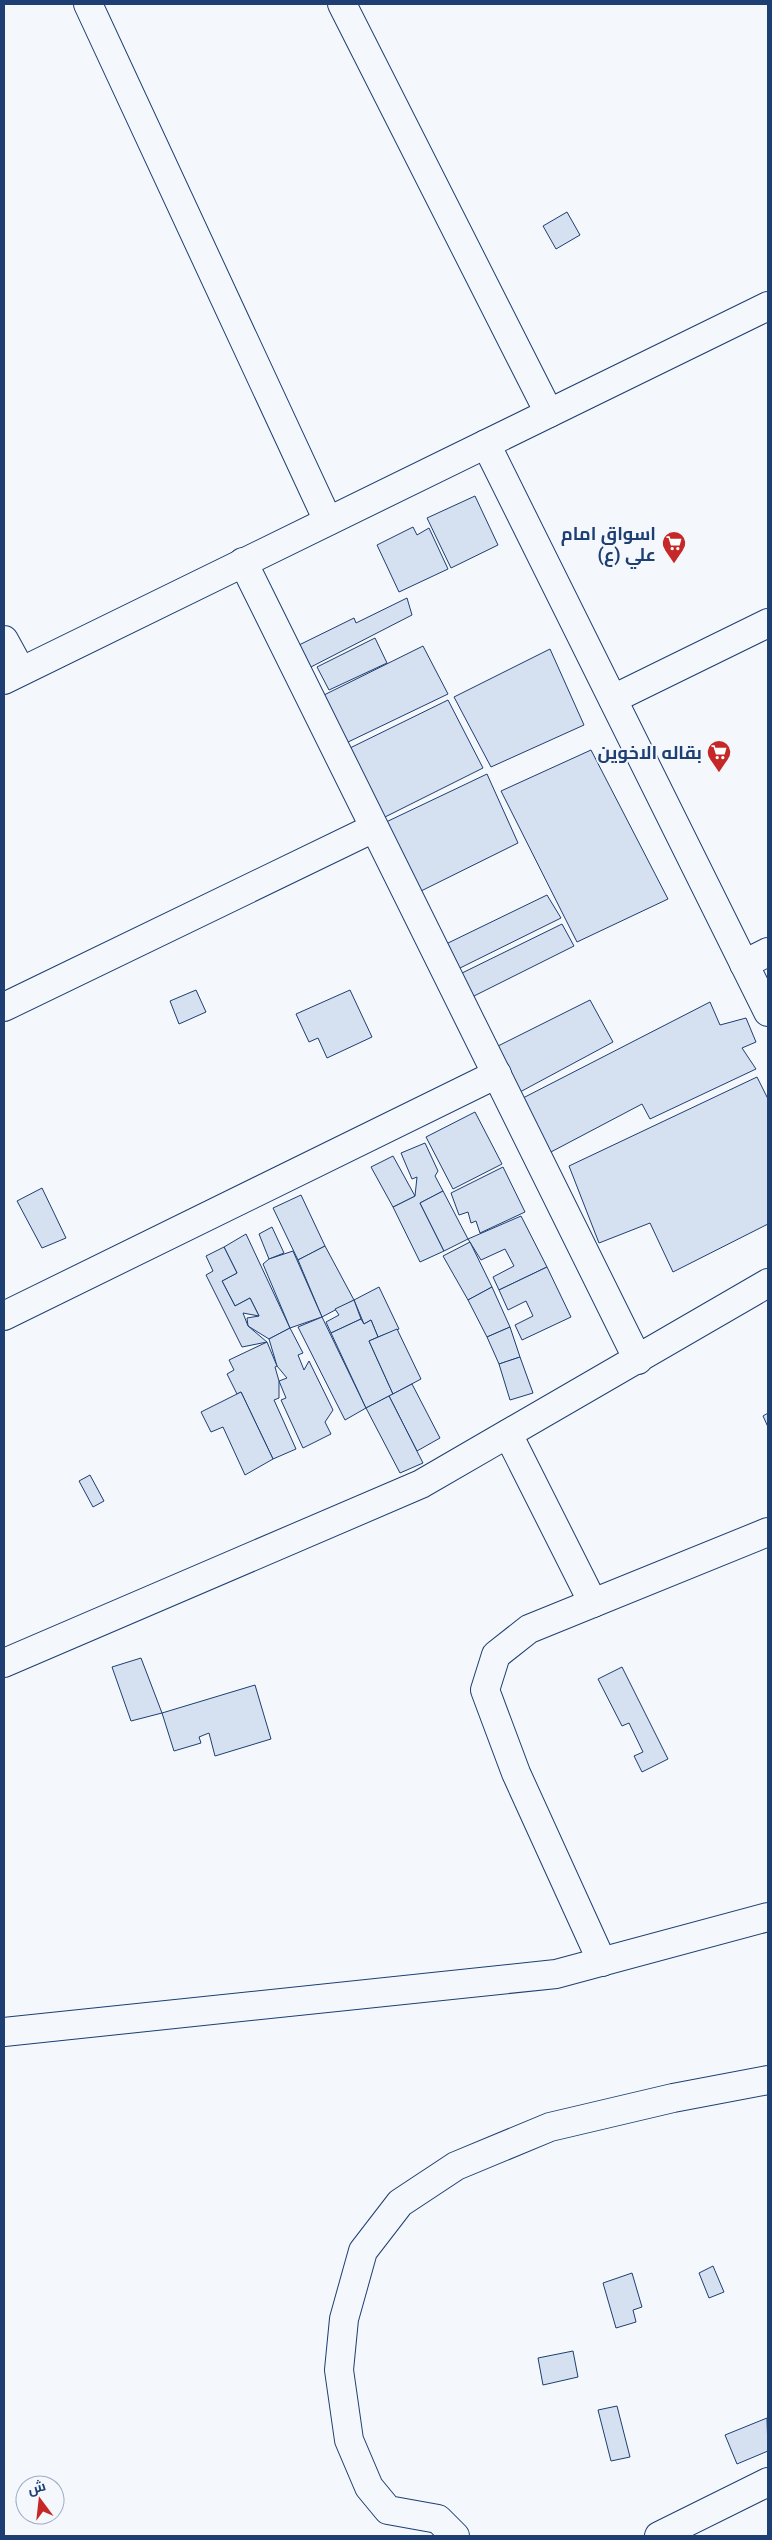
<svg xmlns="http://www.w3.org/2000/svg" width="772" height="2540" viewBox="0 0 772 2540" font-family="Roboto,Cairo,sans-serif">
<style>
.building{fill:#d5e0f0;stroke:#1d3f73}
.lines{fill:none;stroke-linecap:round;stroke-linejoin:round}
.minor-casing{stroke:#1d3f73;stroke-width:30}
.minor{stroke:#f4f7fb;stroke-width:28}
.labels{text-anchor:middle;dominant-baseline:central;stroke-width:4;stroke-linejoin:round;paint-order:stroke}
.poi-label{font-size:18px;font-weight:bold;fill:#1d3f73;stroke:#f4f7fb;text-anchor:end}
</style>
<rect width="100%" height="100%" fill="#f4f7fb"/>
<!-- building -->
<g class="building">
<polygon points="567,212 580,235 556,249 543,226"/>
<polygon points="475,496 498,545 451,568 427,518"/>
<polygon points="413,527 417,535 429,528 448,569 399,592 377,545"/>
<polygon points="407,598 412,615 307,669 297,646 354,618 356,623"/>
<polygon points="375,638 387,663 329,690 317,667"/>
<polygon points="423,646 448,694 346,743 324,695"/>
<polygon points="550,649 584,725 491,767 454,697"/>
<polygon points="448,700 483,768 383,818 350,748"/>
<polygon points="591,750 668,899 577,942 501,791"/>
<polygon points="487,774 518,843 417,893 384,823"/>
<polygon points="547,895 561,918 456,970 446,944"/>
<polygon points="562,924 574,946 468,999 458,975"/>
<polygon points="196,990 206,1012 179,1024 170,1001"/>
<polygon points="350,990 372,1037 327,1058 318,1038 309,1042 296,1014"/>
<polygon points="590,1000 613,1042 520,1092 498,1046"/>
<polygon points="710,1002 720,1025 746,1018 756,1042 742,1048 756,1069 650,1119 642,1104 549,1153 523,1098"/>
<polygon points="757,1077 768,1099 768,1224 673,1272 650,1223 599,1243 569,1166"/>
<polygon points="475,1112 502,1164 453,1189 426,1137"/>
<polygon points="425,1143 438,1171 435,1176 443,1191 420,1203 444,1251 420,1262 393,1207 415,1196 417,1177 412,1179 401,1153"/>
<polygon points="393,1156 415,1196 393,1207 371,1167"/>
<polygon points="503,1167 525,1212 480,1233 476,1221 471,1223 468,1212 459,1215 451,1193"/>
<polygon points="42,1188 66,1238 42,1248 17,1201"/>
<polygon points="443,1191 468,1239 444,1251 420,1203"/>
<polygon points="301,1195 325,1246 298,1260 273,1208"/>
<polygon points="521,1216 547,1267 499,1290 493,1277 514,1266 505,1249 481,1260 468,1239"/>
<polygon points="272,1227 284,1253 269,1259 259,1234"/>
<polygon points="246,1234 290,1328 269,1339 248,1326 247,1318 259,1316 250,1298 235,1306 222,1281 237,1273 224,1247"/>
<polygon points="470,1242 492,1287 468,1300 443,1256"/>
<polygon points="325,1246 354,1300 322,1317 298,1260"/>
<polygon points="224,1247 237,1273 222,1281 235,1306 250,1298 259,1316 243,1313 248,1326 267,1342 242,1347 206,1275 213,1271 206,1256"/>
<polygon points="293,1251 322,1317 290,1328 263,1264 269,1259"/>
<polygon points="547,1267 571,1317 522,1340 515,1325 533,1316 526,1301 508,1310 499,1290"/>
<polygon points="379,1287 399,1329 378,1337 371,1320 364,1324 354,1300"/>
<polygon points="492,1287 510,1327 487,1337 468,1300"/>
<polygon points="354,1300 361,1319 331,1333 326,1322 339,1315 335,1309"/>
<polygon points="322,1317 366,1408 345,1420 298,1327"/>
<polygon points="361,1319 364,1324 371,1320 378,1337 369,1341 393,1394 366,1408 331,1333"/>
<polygon points="510,1327 520,1357 499,1364 487,1337"/>
<polygon points="290,1328 303,1353 298,1355 304,1370 309,1361 333,1410 325,1422 331,1434 303,1448 281,1400 286,1398 279,1381 287,1378 277,1366 269,1339"/>
<polygon points="397,1329 421,1379 393,1394 369,1341"/>
<polygon points="267,1342 277,1366 275,1367 279,1381 279,1398 274,1400 296,1449 273,1459 241,1392 237,1394 227,1374 234,1370 229,1360"/>
<polygon points="520,1357 533,1393 510,1400 499,1364"/>
<polygon points="412,1384 440,1438 417,1451 389,1396"/>
<polygon points="241,1392 273,1459 245,1475 223,1427 211,1432 201,1412"/>
<polygon points="389,1396 423,1463 400,1473 366,1408"/>
<polygon points="768,1413 768,1427 763,1416"/>
<polygon points="90,1475 104,1501 93,1507 79,1481"/>
<polygon points="141,1658 162,1713 131,1721 112,1667"/>
<polygon points="622,1667 668,1759 642,1772 634,1756 643,1752 629,1723 622,1726 598,1679"/>
<polygon points="255,1685 271,1739 215,1756 209,1733 199,1737 201,1743 174,1751 162,1713"/>
<polygon points="713,2266 724,2292 709,2298 699,2273"/>
<polygon points="632,2273 642,2307 633,2310 636,2322 616,2328 603,2283"/>
<polygon points="573,2351 578,2377 543,2385 538,2358"/>
<polygon points="617,2406 630,2457 611,2461 598,2410"/>
<polygon points="767,2418 768,2451 737,2464 725,2435"/>
</g>
<g class="lines">
<!-- minor casing -->
<g class="minor-casing">
<g id="minor">
<polyline points="88,4 328,521"/>
<polyline points="342,4 549,413"/>
<polyline points="486,444 768,1012"/>
<polyline points="243,562 638,1360"/>
<polyline points="4,640 21,671"/>
<polyline points="4,680 768,306"/>
<polyline points="613,699 768,623"/>
<polyline points="744,964 768,952"/>
<polyline points="4,1007 374,828"/>
<polyline points="4,1316 497,1074"/>
<polyline points="508,1434 593,1603"/>
<polyline points="4,1663 421,1484 768,1283"/>
<polyline points="602,1962 516,1773 485,1690 496,1655 529,1629 768,1532"/>
<polyline points="4,2032 556,1974 768,1917"/>
<polyline points="455,2536 438,2519 388,2510 369,2487 349,2440 339,2370 344,2319 363,2251 400,2203 456,2166 550,2127 673,2098 768,2080"/>
<polyline points="659,2536 768,2482"/>
</g>
</g>
<!-- minor -->
<use href="#minor" class="minor"/>
</g>
<!-- icons -->
<defs>
<g id="supermarket-pin" transform="scale(1.25)"><path d="M0 17L-7.5 6A9.5 9.5 0 1 1 7.5 6Z" fill="#c62828" stroke="#f4f7fb"/><path d="M-6-5.5h2.5l.6 2H6L4.5 2H-2.5L-4.4-4H-6ZM-1.5 3.2a1.3 1.3 0 1 0 .1 0ZM3 3.2a1.3 1.3 0 1 0 .1 0Z" fill="#fff"/></g>
</defs>
<g fill-rule="evenodd">
<use href="#supermarket-pin" x="674" y="543"/>
<use href="#supermarket-pin" x="719" y="752"/>
</g>
<g class="labels">
<!-- poi labels -->
<g class="poi-label">
<text x="656" y="533">اسواق امام<tspan x="656" dy="21">علي (ع)</tspan></text>
<text x="702" y="752">بقاله الاخوين</text>
</g>
</g>
<!-- border -->
<rect width="772" height="2540" fill="none" stroke="#1d3f73" stroke-width="10"/>
<!-- north arrow -->
<g transform="translate(40 2500) rotate(345)"><circle r="24" fill="#f4f7fb" stroke="#9eadc5"/>
<path d="M0-4L9 19L0 12L-9 19Z" fill="#c62828"/>
<text y="-8" font-size="14" font-weight="bold" text-anchor="middle" fill="#1d3f73">ش</text>
</g>
</svg>
